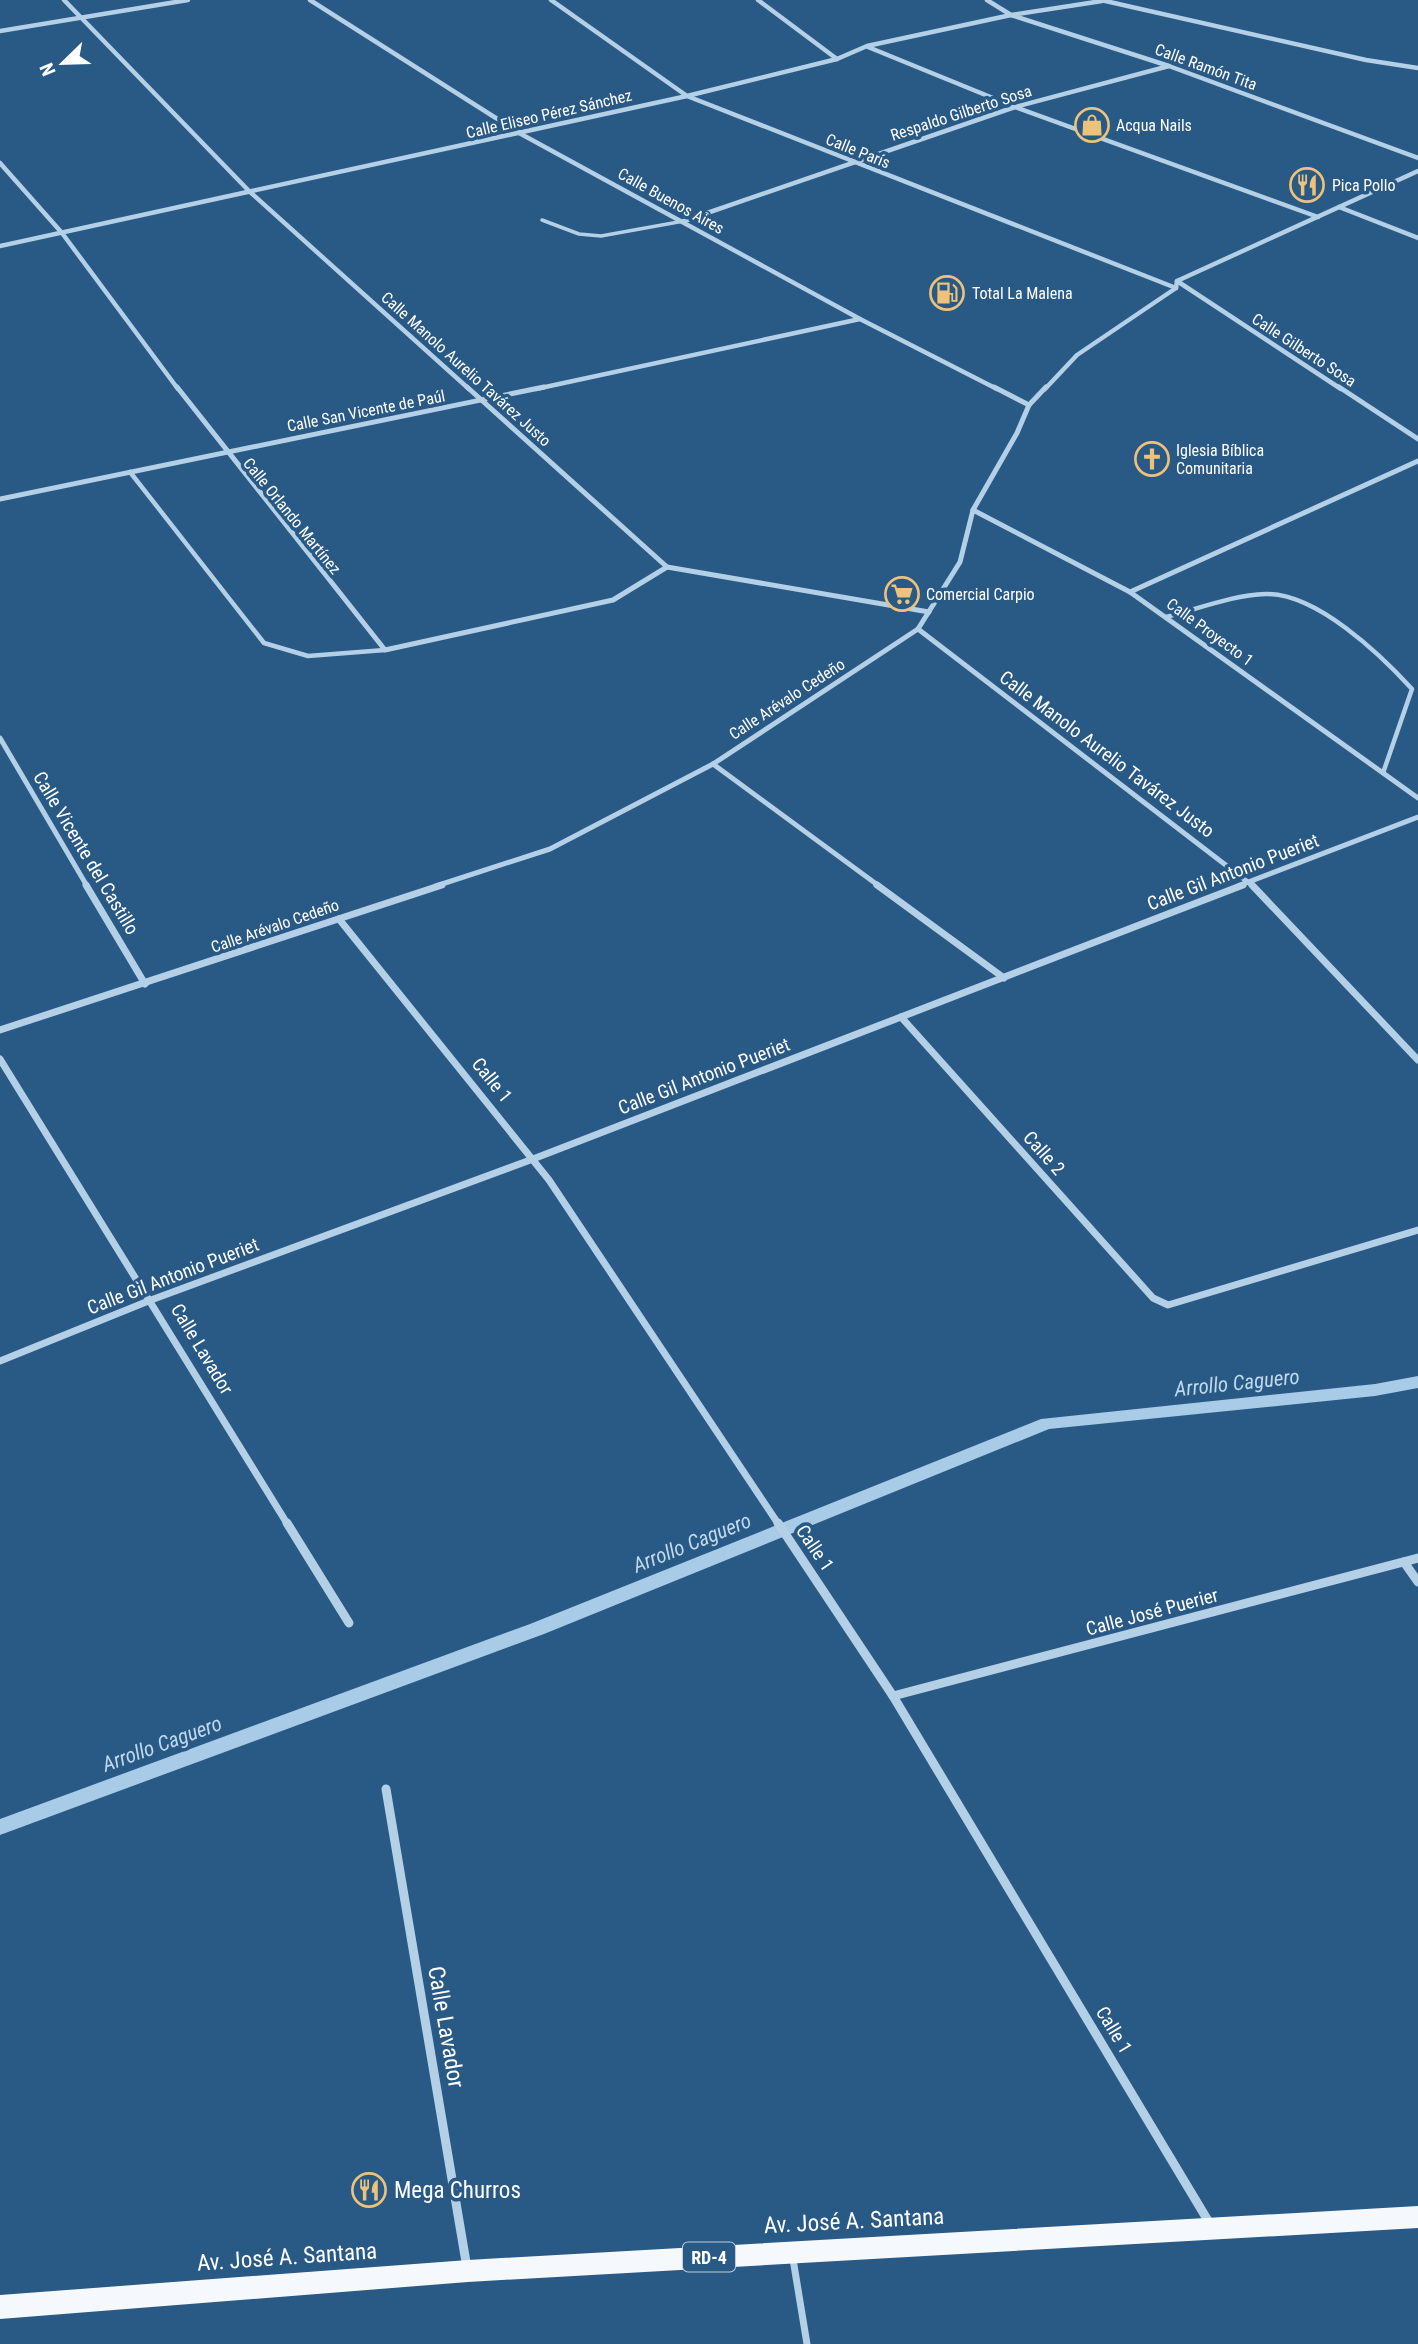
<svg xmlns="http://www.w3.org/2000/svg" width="1418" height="2344" viewBox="0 0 1418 2344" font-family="'Roboto Condensed',sans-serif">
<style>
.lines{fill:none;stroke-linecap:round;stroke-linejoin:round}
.stream{fill:#a8cbe7;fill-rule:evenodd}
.service-far2{stroke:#b3d0e7;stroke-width:3.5}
.service-far1{stroke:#b3d0e7;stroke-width:4.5}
.service{stroke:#b3d0e7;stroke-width:7}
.minor-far3{stroke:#b3d0e7;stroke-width:4.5}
.minor-far2{stroke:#b3d0e7;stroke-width:5}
.minor-far1{stroke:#b3d0e7;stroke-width:7}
.minor{stroke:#b3d0e7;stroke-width:9}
.primary{fill:#f5f9fe;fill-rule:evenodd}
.labels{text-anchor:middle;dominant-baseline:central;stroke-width:7;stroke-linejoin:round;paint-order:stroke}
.far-street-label{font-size:16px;fill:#fff;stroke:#295985}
.far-poi-label{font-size:16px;fill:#fff;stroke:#295985;text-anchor:start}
.shield{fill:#295985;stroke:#bfcdda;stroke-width:2}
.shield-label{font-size:18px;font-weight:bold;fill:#fff}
.street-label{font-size:19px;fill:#fff;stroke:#295985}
.water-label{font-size:21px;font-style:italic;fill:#bfd9ee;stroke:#295985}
.near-street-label{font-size:23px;fill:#fff;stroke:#295985}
.near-poi-label{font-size:23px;fill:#fff;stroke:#295985;text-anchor:start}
</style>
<rect width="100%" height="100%" fill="#295985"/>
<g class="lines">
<!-- stream -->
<polygon class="stream" points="1418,1376 1418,1388 1375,1396 1049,1429 544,1634 0,1835 0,1819 530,1624 1041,1419 1375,1384"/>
<!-- service-far2 -->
<polyline class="service-far2" points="542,220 579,234 601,236 684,221"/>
<!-- service-far1 -->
<g class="service-far1">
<polyline points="130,472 264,643 308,656 385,650"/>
<path d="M1166,617C1198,609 1232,595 1266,594C1316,593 1380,654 1412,689L1383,773"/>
</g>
<!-- service -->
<polyline class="service" points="793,2259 807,2344"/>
<!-- minor-far3 -->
<g class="minor-far3">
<polyline points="64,0 249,191 469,389"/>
<polyline points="310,0 521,134 860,319 997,389"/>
<polyline points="551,0 687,96 1176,288"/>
<polyline points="758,0 837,59"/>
<polyline points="987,0 1011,15 1169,66 1418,158"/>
<polyline points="1101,0 1366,60 1418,68"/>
<polyline points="0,31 188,0"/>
<polyline points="868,47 1015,107 1318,217"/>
<polyline points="0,163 62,233 178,389"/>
<polyline points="1339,207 1418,238"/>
<polyline points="684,221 1015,107 1169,66"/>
<polyline points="0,246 687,96 837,59 867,46 1011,15 1102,1"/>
<polyline points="1177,281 1341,389"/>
<polyline points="536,389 860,319"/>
<polyline points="1045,389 1077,355 1176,288 1177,281 1418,171"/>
</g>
<!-- minor-far2 -->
<g class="minor-far2">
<polyline points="177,387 385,650 613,600 667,567"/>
<polyline points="467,387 667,567 929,612"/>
<polyline points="994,387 1029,405"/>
<polyline points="1339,387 1418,439"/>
<polyline points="0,499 544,387"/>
<polyline points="973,510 1130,592 1418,798"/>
<polyline points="1130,592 1418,461"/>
<polyline points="918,629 1253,886"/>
<polyline points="0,738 87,886"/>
<polyline points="713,764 879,886"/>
<polyline points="436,886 550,849 713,764 918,629 960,562 973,510 1017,433 1029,405 1046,387"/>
<polyline points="1238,886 1418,817"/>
</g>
<!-- minor-far1 -->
<g class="minor-far1">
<polyline points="86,885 145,984"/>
<polyline points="877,885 1004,978"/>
<polyline points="1252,885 1418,1060"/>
<polyline points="339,919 549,1180 779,1525"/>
<polyline points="901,1017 1153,1298 1168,1305 1418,1230"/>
<polyline points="0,1030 442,885"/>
<polyline points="0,1059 288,1525"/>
<polyline points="0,1361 151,1300 533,1159 1243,885"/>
</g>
<!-- minor -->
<g class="minor">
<polyline points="287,1523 349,1623"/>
<polyline points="778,1523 893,1696 1210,2224"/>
<polyline points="1404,1562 1418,1582"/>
<polyline points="893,1696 1418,1558"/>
<polyline points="386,1789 467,2268"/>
</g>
<!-- primary -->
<polygon class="primary" points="1418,2206 1418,2228 468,2282 0,2319 0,2295 468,2260"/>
</g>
<!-- icons -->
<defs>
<g id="shop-ring" transform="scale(1.75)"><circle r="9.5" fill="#295985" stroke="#eec27a" stroke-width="1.5"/><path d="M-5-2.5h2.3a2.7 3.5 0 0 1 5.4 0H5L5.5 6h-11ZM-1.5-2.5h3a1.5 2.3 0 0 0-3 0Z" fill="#eec27a"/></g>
<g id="restaurant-ring" transform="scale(1.75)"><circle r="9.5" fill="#295985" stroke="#eec27a" stroke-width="1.5"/><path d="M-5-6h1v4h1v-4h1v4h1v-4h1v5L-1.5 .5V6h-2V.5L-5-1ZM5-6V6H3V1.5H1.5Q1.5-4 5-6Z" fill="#eec27a"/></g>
<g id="fuel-ring" transform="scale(1.75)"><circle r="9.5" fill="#295985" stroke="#eec27a" stroke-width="1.5"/><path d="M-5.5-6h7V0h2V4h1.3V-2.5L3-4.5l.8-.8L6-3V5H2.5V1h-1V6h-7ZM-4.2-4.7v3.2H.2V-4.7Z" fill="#eec27a"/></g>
<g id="church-ring" transform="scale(1.75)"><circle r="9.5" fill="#295985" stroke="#eec27a" stroke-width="1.5"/><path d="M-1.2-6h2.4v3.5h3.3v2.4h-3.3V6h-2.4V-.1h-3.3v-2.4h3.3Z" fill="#eec27a"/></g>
<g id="supermarket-ring" transform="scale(1.75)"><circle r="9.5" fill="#295985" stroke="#eec27a" stroke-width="1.5"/><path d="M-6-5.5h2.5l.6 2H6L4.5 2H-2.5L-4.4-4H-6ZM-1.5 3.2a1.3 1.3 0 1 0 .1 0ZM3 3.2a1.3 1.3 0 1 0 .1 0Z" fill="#eec27a"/></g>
</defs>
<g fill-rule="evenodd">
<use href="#shop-ring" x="1092" y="125"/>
<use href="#restaurant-ring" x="1307" y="185"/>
<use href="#fuel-ring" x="947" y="293"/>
<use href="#church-ring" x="1152" y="459"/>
<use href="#supermarket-ring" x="902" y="594"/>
<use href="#restaurant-ring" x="369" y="2190"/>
</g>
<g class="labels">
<!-- far-street labels -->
<g class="far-street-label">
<text transform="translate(1206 67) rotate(20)">Calle Ramón Tita</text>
<text transform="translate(961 113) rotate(-18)">Respaldo Gilberto Sosa</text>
<text transform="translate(549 114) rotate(-13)">Calle Eliseo Pérez Sánchez</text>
<text transform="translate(858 151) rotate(22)">Calle París</text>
<text transform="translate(671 201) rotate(29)">Calle Buenos Aires</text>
<text transform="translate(1304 350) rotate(33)">Calle Gilberto Sosa</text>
<text transform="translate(466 369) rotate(42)">Calle Manolo Aurelio Tavárez Justo</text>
<text transform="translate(366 411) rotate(-11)">Calle San Vicente de Paúl</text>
<text transform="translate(292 516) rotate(51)">Calle Orlando Martínez</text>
<text transform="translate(1210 632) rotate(36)">Calle Proyecto 1</text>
<text transform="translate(787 699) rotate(-33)">Calle Arévalo Cedeño</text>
<text transform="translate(275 926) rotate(-19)">Calle Arévalo Cedeño</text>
</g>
<!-- far-poi labels -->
<g class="far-poi-label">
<text x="1116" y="125">Acqua Nails</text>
<text x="1332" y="185">Pica Pollo</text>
<text x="972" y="293">Total La Malena</text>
<text x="1176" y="450">Iglesia Bíblica<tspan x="1176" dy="18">Comunitaria</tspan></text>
<text x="926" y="594">Comercial Carpio</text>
</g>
<!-- shield labels -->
<rect class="shield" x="683" y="2242.5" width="52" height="29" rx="5"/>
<g class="shield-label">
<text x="709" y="2257">RD-4</text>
</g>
<!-- street labels -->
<g class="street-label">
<text transform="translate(1107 754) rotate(37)">Calle Manolo Aurelio Tavárez Justo</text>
<text transform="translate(86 853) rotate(59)">Calle Vicente del Castillo</text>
<text transform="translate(1233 872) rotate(-21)">Calle Gil Antonio Pueriet</text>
<text transform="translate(704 1076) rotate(-21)">Calle Gil Antonio Pueriet</text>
<text transform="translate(492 1080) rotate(51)">Calle 1</text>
<text transform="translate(1044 1153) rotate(48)">Calle 2</text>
<text transform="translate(173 1276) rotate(-21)">Calle Gil Antonio Pueriet</text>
<text transform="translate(202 1349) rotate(59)">Calle Lavador</text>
<text transform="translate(815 1548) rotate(56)">Calle 1</text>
<text transform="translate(1152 1612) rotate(-15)">Calle José Puerier</text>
<text transform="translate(1114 2030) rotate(59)">Calle 1</text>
</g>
<!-- water labels -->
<g class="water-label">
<text transform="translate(1237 1383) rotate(-6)">Arrollo Caguero</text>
<text transform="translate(692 1543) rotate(-22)">Arrollo Caguero</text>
<text transform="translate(162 1744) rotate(-20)">Arrollo Caguero</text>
</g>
<!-- near-street labels -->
<g class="near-street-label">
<text transform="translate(446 2027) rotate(80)">Calle Lavador</text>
<text transform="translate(854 2221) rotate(-3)">Av. José A. Santana</text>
<text transform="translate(287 2257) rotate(-4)">Av. José A. Santana</text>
</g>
<!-- near-poi labels -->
<g class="near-poi-label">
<text x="394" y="2190">Mega Churros</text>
</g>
</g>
<!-- north arrow -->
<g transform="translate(63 63) rotate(247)" stroke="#295985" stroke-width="5" paint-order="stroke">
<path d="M0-5L12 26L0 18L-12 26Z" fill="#ffffff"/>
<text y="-10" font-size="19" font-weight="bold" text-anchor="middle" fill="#ffffff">N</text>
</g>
</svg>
